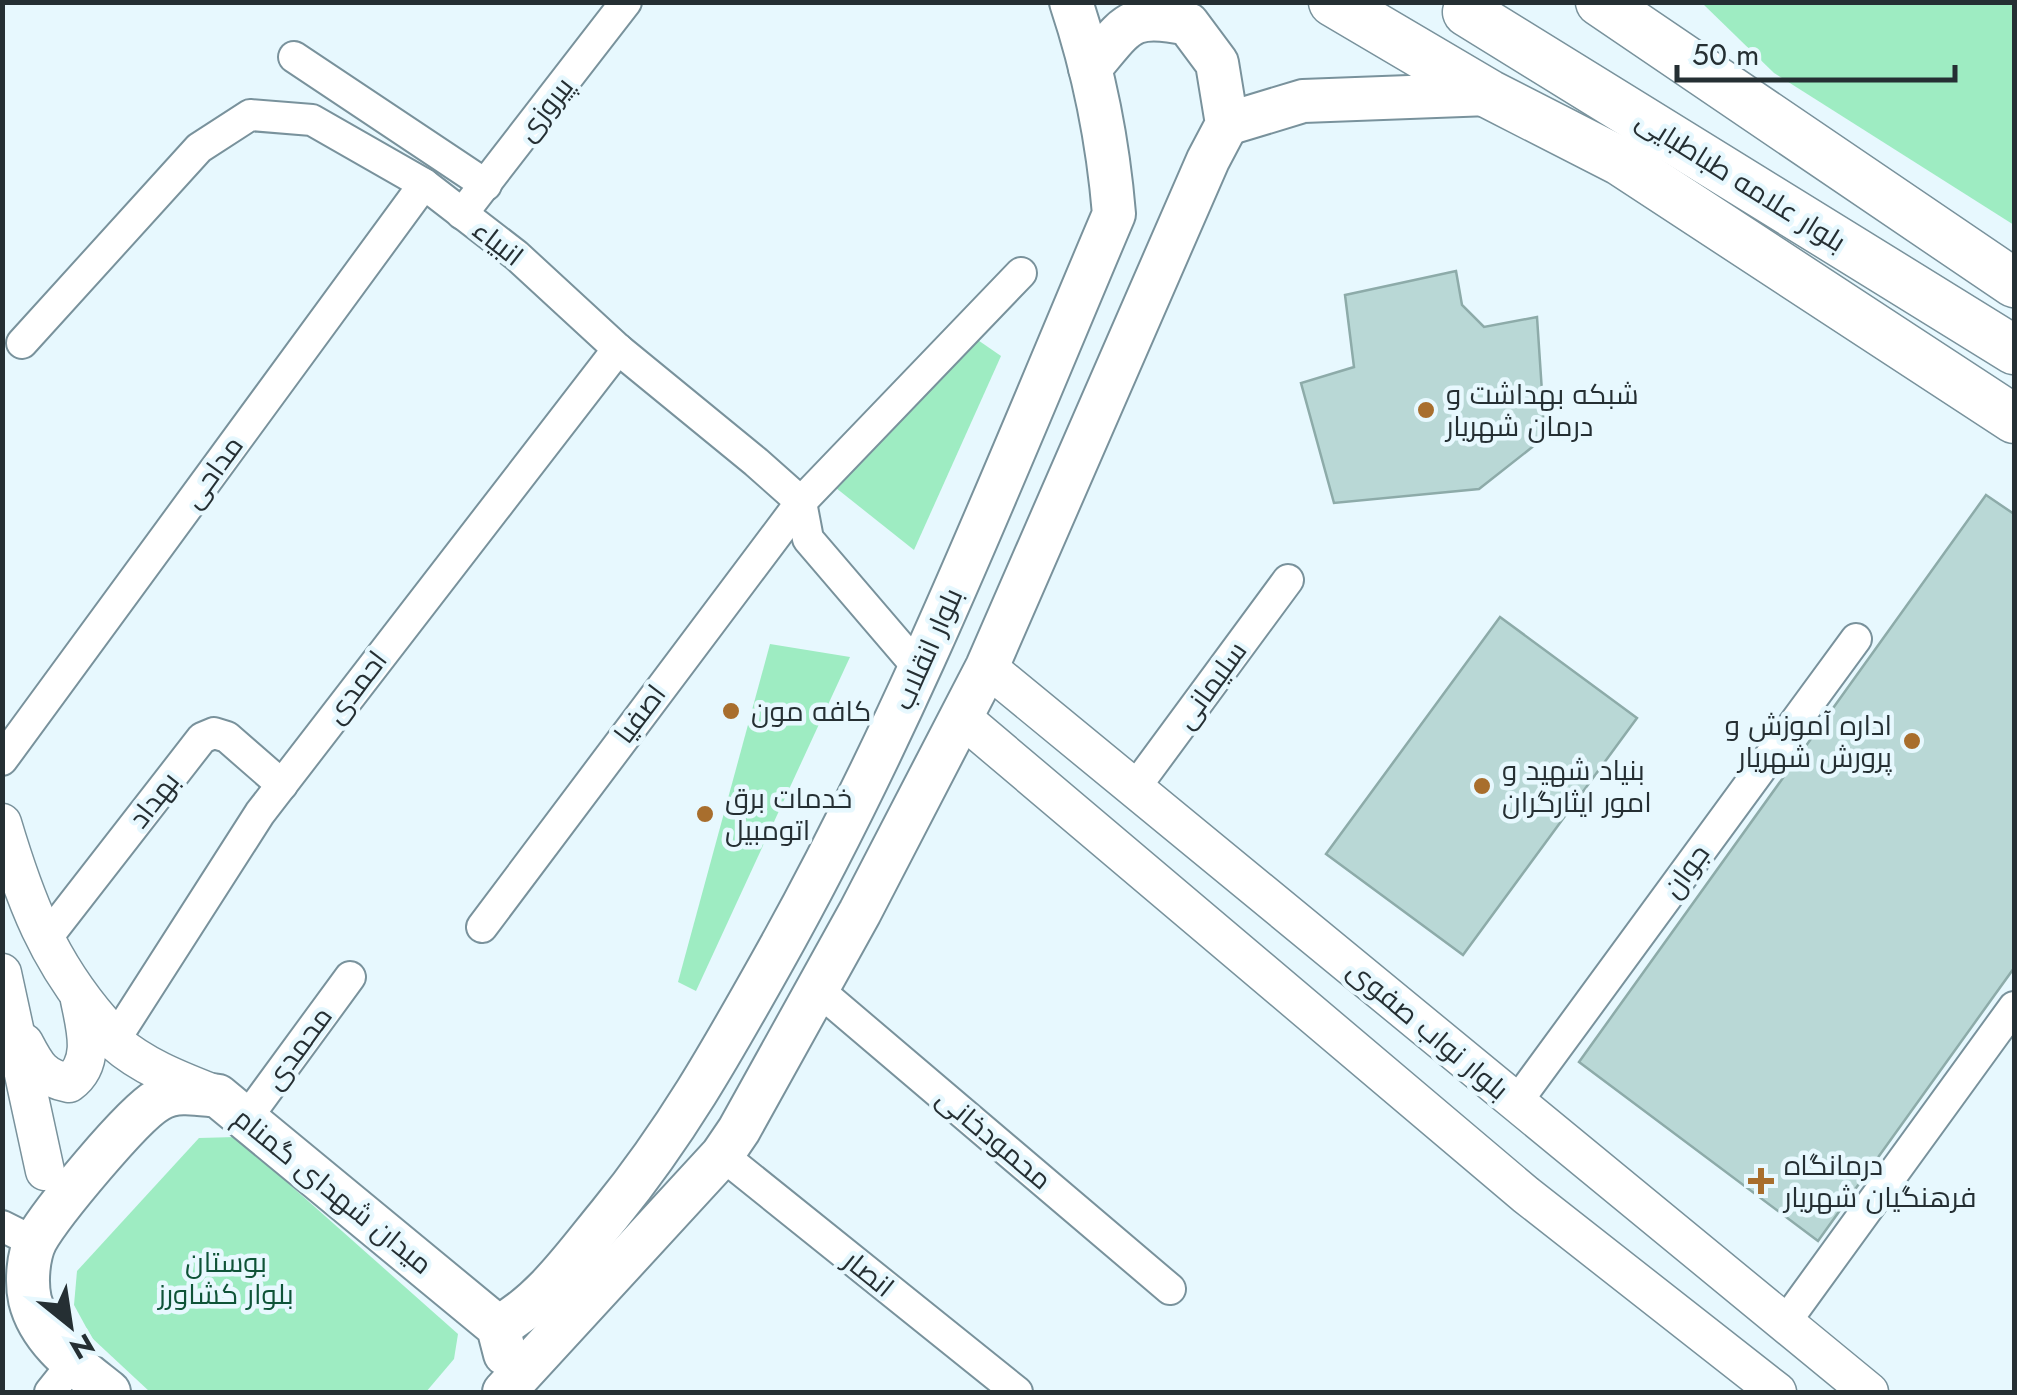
<svg xmlns="http://www.w3.org/2000/svg" width="2017" height="1395" viewBox="0 0 2017 1395" font-family="Jost,Cairo,sans-serif">
<style>
.green{fill:#9eecc2}
.building{fill:#b9d8d6;stroke:#8daba9;stroke-width:2.5}
.lines{fill:none;stroke-linecap:round;stroke-linejoin:round}
.minor-casing{stroke:#79929c;stroke-width:34}
.tertiary-casing{stroke:#79929c;stroke-width:41}
.secondary-casing{stroke:#79929c;stroke-width:46}
.primary-casing{stroke:#79929c;stroke-width:51}
.minor{stroke:#fff;stroke-width:30}
.tertiary{stroke:#fff;stroke-width:38}
.secondary{stroke:#fff;stroke-width:42}
.primary{stroke:#fff;stroke-width:48}
.poi-dot{fill:#a86e2d;stroke:#e7f8fe;stroke-width:4}
.labels{text-anchor:middle;dominant-baseline:central;stroke-width:9;stroke-linejoin:round;paint-order:stroke}
.street-label{font-size:28px;fill:#252f33;stroke:#e7f8fe}
.poi-label{font-size:28px;fill:#252f33;stroke:#e7f8fe;text-anchor:start}
.park-label{font-size:28px;fill:#0e5337;stroke:#e7f8fe}
</style>
<rect width="100%" height="100%" fill="#e7f8fe"/>
<!-- green -->
<g class="green">
<polygon points="1702,3 2014,3 2014,225 1774,73"/>
<polygon points="972,336 1001,356 914,550 836,488"/>
<polygon points="770,644 850,657 696,991 678,982"/>
<polygon points="236,1137 458,1334 454,1359 426,1392 150,1392 92,1338 74,1305 77,1271 199,1138"/>
</g>
<!-- building -->
<g class="building">
<polygon points="1456,271 1462,305 1484,327 1537,317 1545,437 1479,489 1334,503 1301,383 1354,367 1345,295"/>
<polygon points="1986,495 2014,514 2014,968 1818,1241 1579,1062"/>
<polygon points="1500,617 1637,718 1463,955 1326,854"/>
</g>
<g class="lines">
<!-- minor casing -->
<g class="minor-casing">
<g id="minor">
<polyline points="294,57 486,185"/>
<polyline points="462,214 626,2"/>
<polyline points="22,343 199,148 250,115 312,120 424,184 516,255 618,349 756,462 801,502 808,539 921,671"/>
<polyline points="2,760 424,184"/>
<polyline points="1134,789 1288,580"/>
<polyline points="482,927 801,502 1021,273"/>
<polyline points="45,940 202,738 214,733 227,737 282,785"/>
<polyline points="817,989 1170,1289"/>
<polyline points="114,1041 260,813 618,349"/>
<polyline points="1516,1103 1856,639"/>
<polyline points="246,1119 350,977"/>
<polyline points="722,1155 1017,1392"/>
<polyline points="2,1226 34,1242"/>
<polyline points="1784,1324 2014,1007"/>
<polyline points="50,1392 74,1362"/>
</g>
</g>
<!-- tertiary casing -->
<g class="tertiary-casing">
<g id="tertiary">
<polyline points="987,667 1869,1392"/>
<polyline points="961,717 1526,1195 1777,1392"/>
<path d="M2,823C25,900 48,961 102,1023C107,1029 110,1037 115,1042C142,1066 178,1080 211,1093"/>
<polyline points="2,973 45,1171"/>
<path d="M24,1043C36,1066 42,1078 69,1083C96,1063 86,1029 80,1000"/>
</g>
</g>
<!-- secondary casing -->
<g class="secondary-casing">
<g id="secondary">
<polyline points="1227,124 1303,101 1489,94"/>
<path d="M498,1327C544,1302 576,1255 609,1215C676,1133 721,1053 772,962C907,722 1007,466 1114,214C1108,142 1094,71 1071,2"/>
<path d="M109,1392C78,1367 40,1341 30,1300C26,1282 28,1256 36,1240C52,1212 132,1115 158,1100C176,1089 198,1094 218,1096L498,1327L505,1354"/>
<path d="M504,1392L722,1155L739,1130L860,912L987,667L1208,160L1227,124L1217,63L1188,24C1128,11 1127,25 1090,68"/>
</g>
</g>
<!-- primary casing -->
<g class="primary-casing">
<g id="primary">
<polyline points="1333,2 1489,94 1620,161 2014,419"/>
<polyline points="1600,2 2014,283"/>
<polyline points="1467,12 2014,350"/>
</g>
</g>
<!-- minor -->
<use href="#minor" class="minor"/>
<!-- tertiary -->
<use href="#tertiary" class="tertiary"/>
<!-- secondary -->
<use href="#secondary" class="secondary"/>
<!-- primary -->
<use href="#primary" class="primary"/>
</g>
<!-- markers -->
<g class="poi-dot">
<circle cx="1426" cy="410" r="10"/>
<circle cx="731" cy="711" r="10"/>
<circle cx="1912" cy="741" r="10"/>
<circle cx="1482" cy="786" r="10"/>
<circle cx="705" cy="814" r="10"/>
<path d="M1756 1166h10v10h10v10h-10v10h-10v-10h-10v-10h10z"/>
</g>
<g class="labels">
<!-- street labels -->
<g class="street-label">
<text transform="translate(545 109) rotate(-52)">پیروزی</text>
<text transform="translate(1741 181) rotate(32)">بلوار علامه طباطبایی</text>
<text transform="translate(498 243) rotate(38)">انبیاء</text>
<text transform="translate(213 472) rotate(-54)">مداحی</text>
<text transform="translate(928 649) rotate(-66)">بلوار انقلاب</text>
<text transform="translate(1211 685) rotate(-54)">سلیمانی</text>
<text transform="translate(356 687) rotate(-53)">احمدی</text>
<text transform="translate(640 714) rotate(-53)">اصفیا</text>
<text transform="translate(154 800) rotate(-52)">بهداد</text>
<text transform="translate(1686 871) rotate(-54)">جوان</text>
<text transform="translate(1428 1030) rotate(40)">بلوار نواب صفوی</text>
<text transform="translate(298 1048) rotate(-54)">محمدی</text>
<text transform="translate(994 1139) rotate(40)">محمودخانی</text>
<text transform="translate(333 1191) rotate(39)">میدان شهدای گمنام</text>
<text transform="translate(869 1274) rotate(39)">انصار</text>
</g>
<!-- poi labels -->
<g class="poi-label">
<text x="1446" y="394">شبکه بهداشت و<tspan x="1446" dy="32">درمان شهریار</tspan></text>
<text x="751" y="711">کافه مون</text>
<text x="1892" y="725" text-anchor="end">اداره آموزش و<tspan x="1892" dy="32">پرورش شهریار</tspan></text>
<text x="1502" y="770">بنیاد شهید و<tspan x="1502" dy="32">امور ایثارگران</tspan></text>
<text x="725" y="798">خدمات برق<tspan x="725" dy="32">اتومبیل</tspan></text>
<text x="1784" y="1165">درمانگاه<tspan x="1784" dy="32">فرهنگیان شهریار</tspan></text>
</g>
<!-- park labels -->
<g class="park-label">
<text x="226" y="1262">بوستان<tspan x="226" dy="32">بلوار کشاورز</tspan></text>
</g>
</g>
<!-- border -->
<rect width="2017" height="1395" fill="none" stroke="#252f33" stroke-width="10"/>
<!-- north arrow -->
<g transform="translate(70 1325) rotate(150)" stroke="#e7f8fe" stroke-width="8" paint-order="stroke">
<path d="M0-8L18 38L0 25L-18 38Z" fill="#252f33"/>
<text y="-15" font-size="28" font-weight="bold" text-anchor="middle" fill="#252f33">N</text>
</g>
<!-- scale -->
<path d="M1677 65v15h278v-15" fill="none" stroke="#252f33" stroke-width="5"/>
<text x="1692" y="65" font-size="30" fill="#252f33" stroke="#e7f8fe" stroke-width="8" paint-order="stroke">50 m</text>
</svg>
